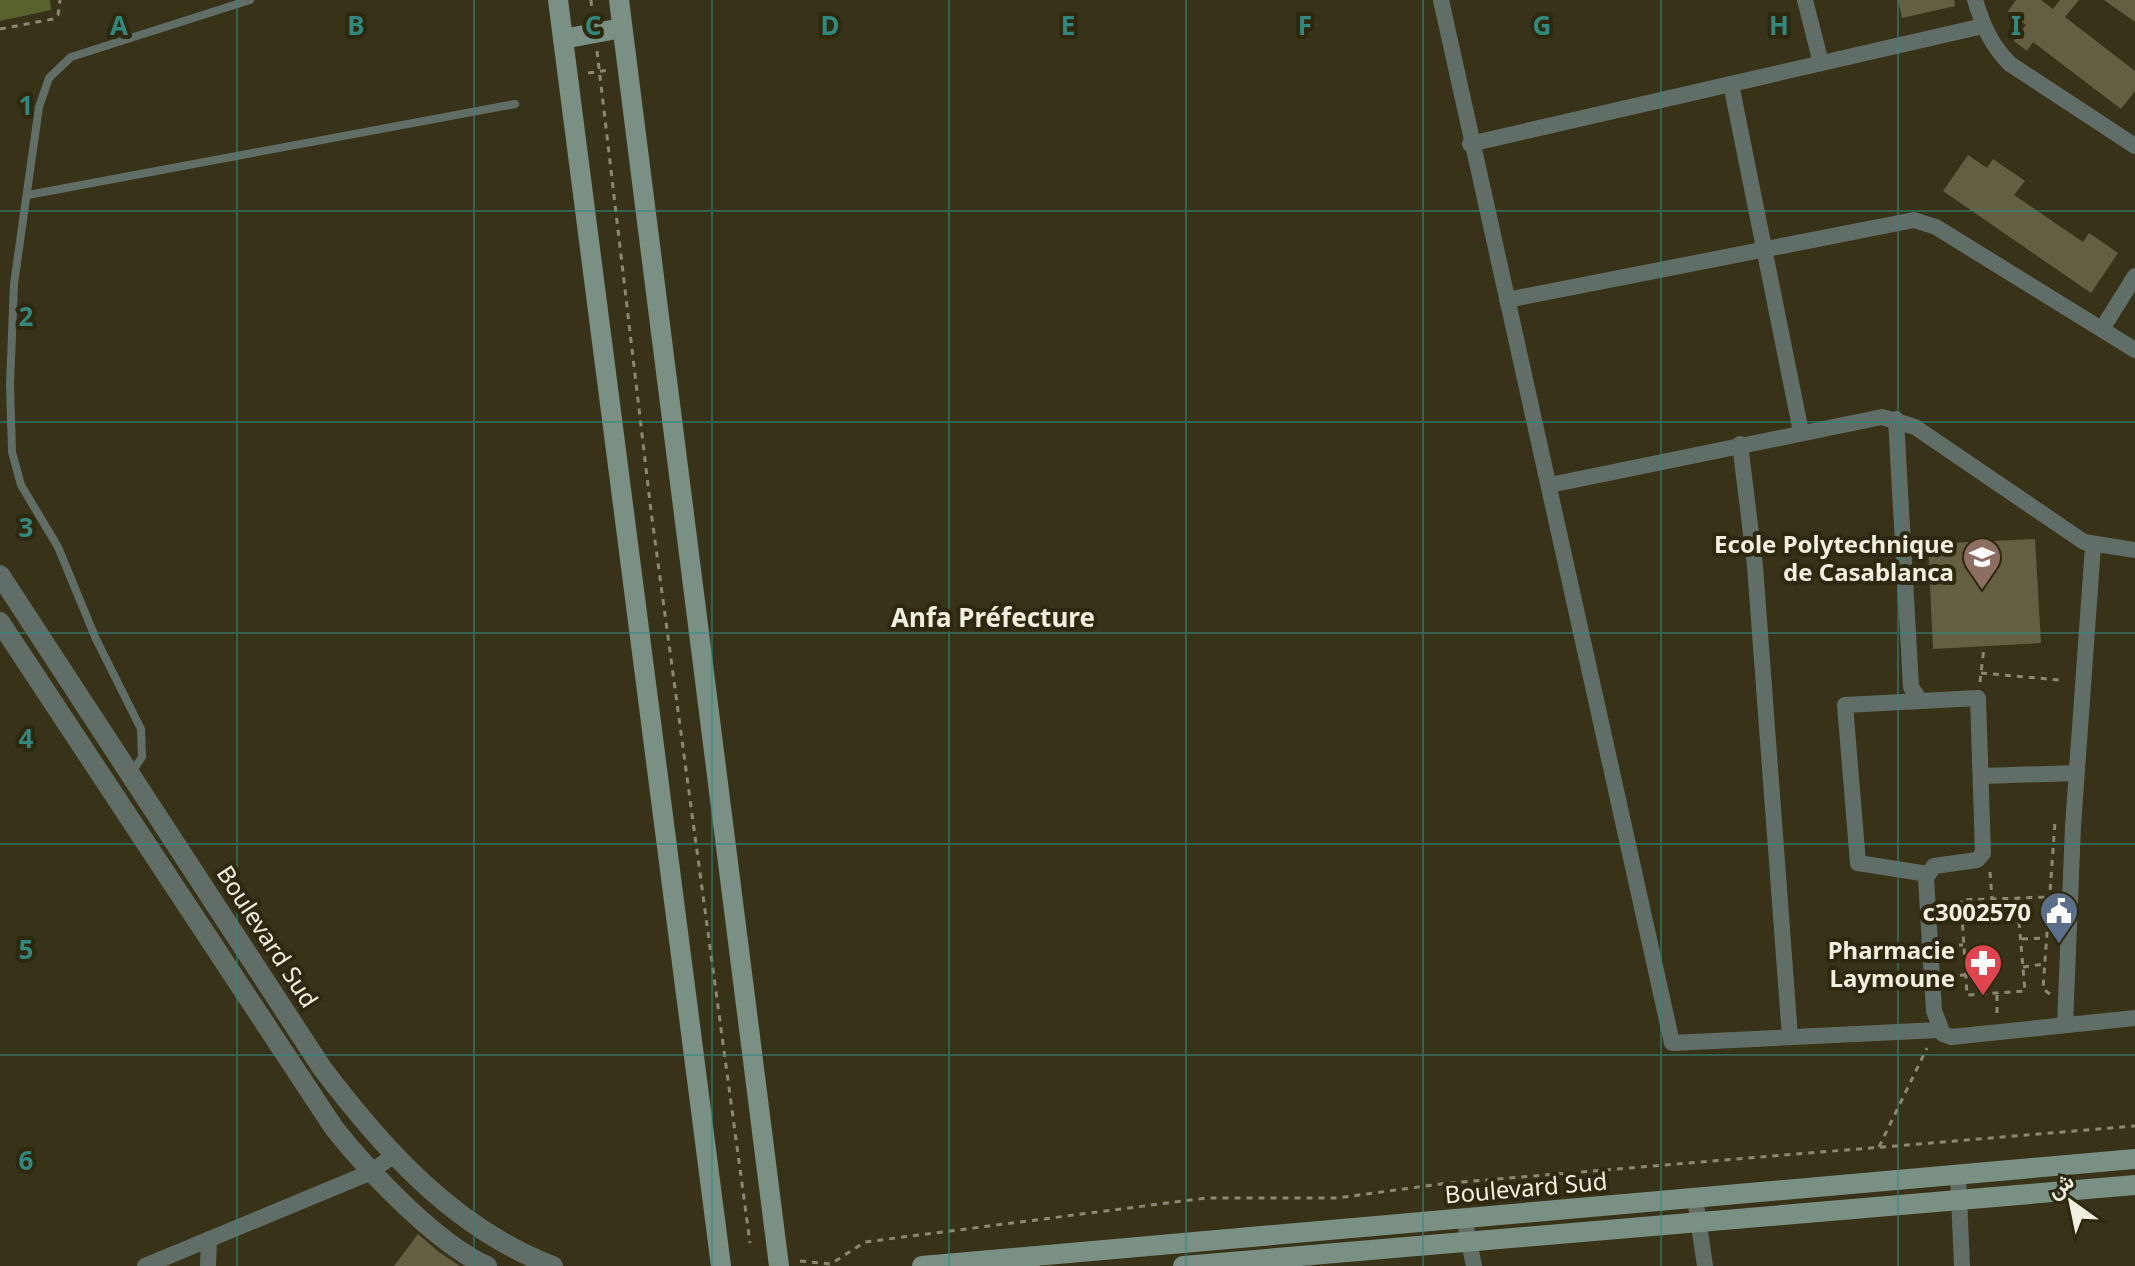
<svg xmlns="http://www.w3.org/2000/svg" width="2135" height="1266" viewBox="0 0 2135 1266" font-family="'Noto Sans',Vazirmatn,sans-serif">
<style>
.green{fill:#57622e}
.building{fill:#645f43}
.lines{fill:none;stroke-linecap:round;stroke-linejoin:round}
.path{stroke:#8c8873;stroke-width:3;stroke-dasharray:6 6;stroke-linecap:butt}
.service{stroke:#616e67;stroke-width:8}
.minor{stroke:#616e67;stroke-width:16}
.tertiary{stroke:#616e67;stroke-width:20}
.secondary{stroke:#7b9085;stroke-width:20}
.grid{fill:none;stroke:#31887f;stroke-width:2;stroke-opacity:0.55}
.labels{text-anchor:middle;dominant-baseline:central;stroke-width:8;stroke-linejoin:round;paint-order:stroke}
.poi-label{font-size:24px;font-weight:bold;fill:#f1efdf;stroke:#2d280e;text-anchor:end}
.street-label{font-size:24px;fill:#f1efdf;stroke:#2d280e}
.neighbourhood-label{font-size:26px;font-weight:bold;fill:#f1efdf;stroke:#2d280e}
.grid-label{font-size:26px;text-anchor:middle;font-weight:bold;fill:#31887f;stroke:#2d280e;stroke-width:8;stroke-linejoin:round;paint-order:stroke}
</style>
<rect width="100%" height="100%" fill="#383218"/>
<!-- green -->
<polygon class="green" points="0,0 50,0 51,10 0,21"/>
<!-- building -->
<g class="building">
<polygon points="1898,0 1954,0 1955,6 1902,18"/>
<polygon points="2016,0 2041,0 2053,9 2060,0 2079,0 2065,17 2135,71 2135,91 2121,109 2033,42 2027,51 2014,41 2026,25 2008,11"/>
<polygon points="2104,0 2135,0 2135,22"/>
<polygon points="1968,155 1987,168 1993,159 2025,181 2014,195 2083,242 2089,233 2118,253 2091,293 1943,191"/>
<polygon points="2035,539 2041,643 1933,649 1928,544"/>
<polygon points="418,1234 439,1252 460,1266 394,1266"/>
</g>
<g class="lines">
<!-- path -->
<g class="path">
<polyline points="591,0 592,12"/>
<polyline points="0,29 53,19 58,15 60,0"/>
<polyline points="597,51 651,511 750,1243"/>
<polyline points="588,73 609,70"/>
<polyline points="1981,673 2059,680"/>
<polyline points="1980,682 1984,647"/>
<polyline points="1990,872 1992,899"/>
<polyline points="2017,898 2025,991 1967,995 1961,900 2049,897"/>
<polyline points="1944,909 1960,908"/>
<polyline points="2022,939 2046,938"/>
<polyline points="1947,945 1963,945"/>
<polyline points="2023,967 2045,964"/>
<polyline points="1948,976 1965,975"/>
<polyline points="2050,994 2043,989 2055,822"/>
<polyline points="1997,1013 1997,993"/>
<polyline points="1879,1147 1927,1048"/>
<polyline points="800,1261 831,1264 865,1242 1206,1198 1337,1198 1448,1183 2135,1126"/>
</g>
<!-- service -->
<g class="service">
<polyline points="28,195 515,104"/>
<polyline points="132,772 142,757 141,729 96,639 58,547 21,485 12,452 10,384 14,284 39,107 49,78 71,57 250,0"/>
</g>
<!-- minor -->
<g class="minor">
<polyline points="1441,0 1672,1043 1939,1030"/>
<polyline points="1805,0 1821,63"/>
<path d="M1975,0C1983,26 1991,45 2010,64L2135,146"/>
<polyline points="1731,84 1801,432"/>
<polyline points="1470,144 1983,26"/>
<polyline points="1507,300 1914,220 1936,227 2135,350"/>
<polyline points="2102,329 2135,276"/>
<polyline points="1896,419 1911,687 1919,699"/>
<polyline points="1740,444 1755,566 1790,1037"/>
<polyline points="1550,485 1882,417 1915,427 2084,542 2135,550"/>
<polyline points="1981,776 2076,773"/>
<polyline points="1928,874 1858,863 1845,705 1978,698 1983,853 1977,860 1934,866 1926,878 1934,1011 1943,1034 1951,1037 2135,1018"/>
<polyline points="2065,1025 2073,826 2093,546"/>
<polyline points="1958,1174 1962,1266"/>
<polyline points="1695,1198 1705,1266"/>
<polyline points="1464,1218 1474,1266"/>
<polyline points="145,1266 369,1173 393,1156"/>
<polyline points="208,1266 209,1239"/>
</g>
<!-- tertiary -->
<g class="tertiary">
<path d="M0,575L322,1068C384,1150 455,1229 553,1266"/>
<path d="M0,622L334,1128C368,1171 437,1244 487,1266"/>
</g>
<!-- secondary -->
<g class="secondary">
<polyline points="558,0 721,1266"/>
<polyline points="619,0 779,1266"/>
<polyline points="563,39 622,28"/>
<polyline points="922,1266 2135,1159"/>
<polyline points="1183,1266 2135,1185"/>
</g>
</g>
<!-- grid -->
<path class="grid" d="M237,0V1266M474,0V1266M712,0V1266M949,0V1266M1186,0V1266M1423,0V1266M1661,0V1266M1898,0V1266M0,211H2135M0,422H2135M0,633H2135M0,844H2135M0,1055H2135"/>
<!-- icons -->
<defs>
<g id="university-pin" transform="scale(2)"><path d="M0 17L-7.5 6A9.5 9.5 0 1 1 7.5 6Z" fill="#8d6e63" stroke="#2d280e"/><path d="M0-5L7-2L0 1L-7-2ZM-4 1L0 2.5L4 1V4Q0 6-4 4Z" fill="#fff"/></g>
<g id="civic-pin" transform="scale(2)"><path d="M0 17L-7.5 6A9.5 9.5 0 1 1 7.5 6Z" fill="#5c6f8a" stroke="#2d280e"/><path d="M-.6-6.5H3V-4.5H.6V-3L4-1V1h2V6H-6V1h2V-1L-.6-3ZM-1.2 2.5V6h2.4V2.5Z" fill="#fff"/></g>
<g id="pharmacy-pin" transform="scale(2)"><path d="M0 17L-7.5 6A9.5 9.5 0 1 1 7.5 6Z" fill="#e0444e" stroke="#2d280e"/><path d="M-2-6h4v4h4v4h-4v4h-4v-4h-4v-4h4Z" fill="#fff"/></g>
</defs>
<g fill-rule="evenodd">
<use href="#university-pin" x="1982" y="557"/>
<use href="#civic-pin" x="2059" y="911"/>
<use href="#pharmacy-pin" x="1983" y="963"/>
</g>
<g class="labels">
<!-- poi labels -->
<g class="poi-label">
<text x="1954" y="543">Ecole Polytechnique<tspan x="1954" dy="28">de Casablanca</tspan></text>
<text x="2031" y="911">c3002570</text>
<text x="1955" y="949">Pharmacie<tspan x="1955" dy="28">Laymoune</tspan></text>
</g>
<!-- street labels -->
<g class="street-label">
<text transform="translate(268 936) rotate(57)">Boulevard Sud</text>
<text transform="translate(1526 1187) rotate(-5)">Boulevard Sud</text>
</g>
<!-- neighbourhood labels -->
<g class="neighbourhood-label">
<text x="993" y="617">Anfa Préfecture</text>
</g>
</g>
<g class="grid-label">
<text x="119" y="35">A</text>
<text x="356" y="35">B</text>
<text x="593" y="35">C</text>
<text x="830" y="35">D</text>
<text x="1068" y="35">E</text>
<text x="1305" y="35">F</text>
<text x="1542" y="35">G</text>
<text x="1779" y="35">H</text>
<text x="2016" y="35">I</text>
<text x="26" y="115">1</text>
<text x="26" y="326">2</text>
<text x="26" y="537">3</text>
<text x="26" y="748">4</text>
<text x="26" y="959">5</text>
<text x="26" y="1170">6</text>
</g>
<!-- north arrow -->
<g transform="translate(2071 1202) rotate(327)" stroke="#2d280e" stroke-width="6" paint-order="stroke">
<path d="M0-6L14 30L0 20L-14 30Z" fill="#f1efdf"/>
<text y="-12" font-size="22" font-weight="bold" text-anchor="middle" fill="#f1efdf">ش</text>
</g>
</svg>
